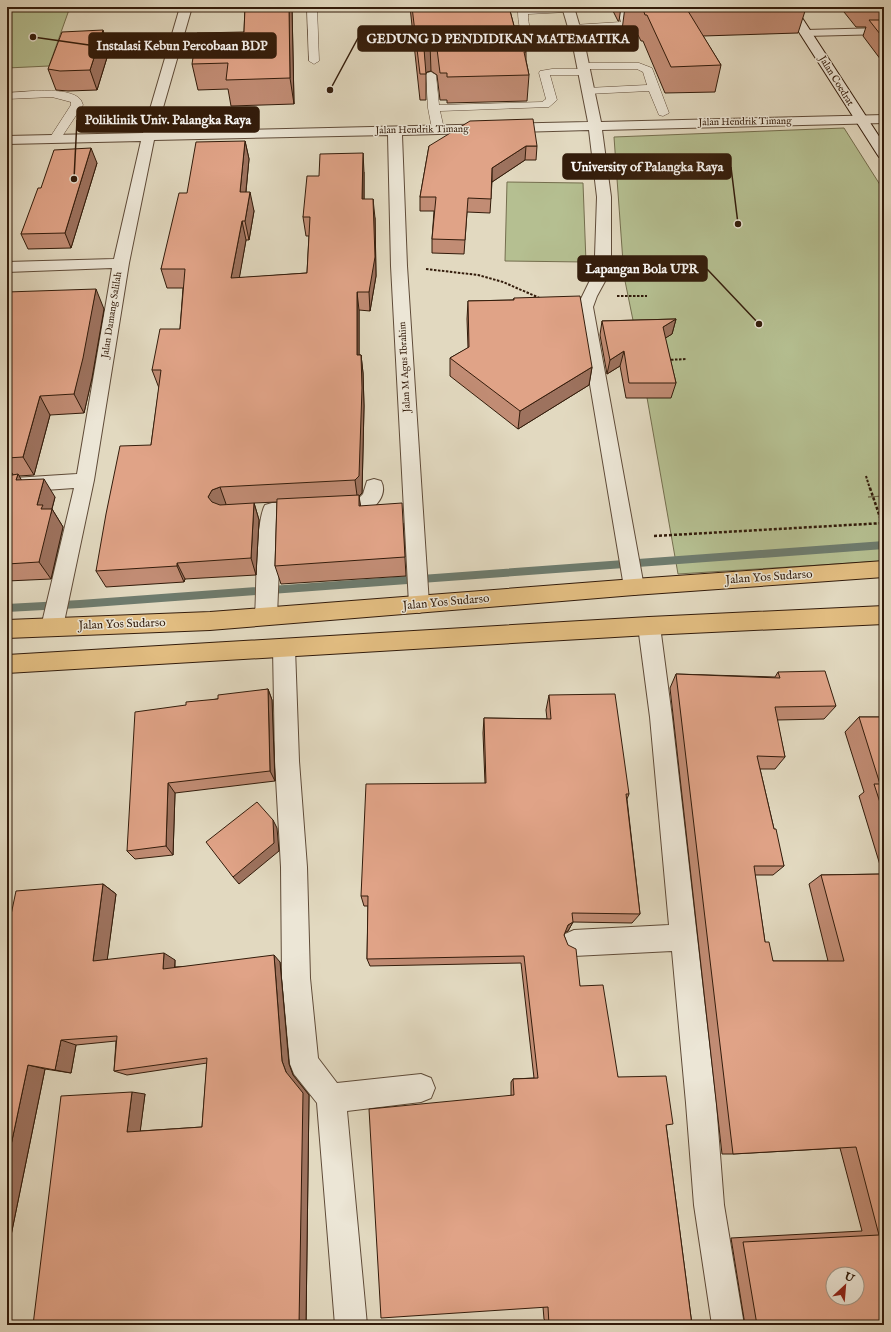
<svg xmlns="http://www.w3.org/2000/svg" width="891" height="1332" viewBox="0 0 891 1332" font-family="'IM FELL English',serif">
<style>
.green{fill:#b5bf91;stroke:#746e4e}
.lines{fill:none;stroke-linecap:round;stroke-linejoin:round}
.stream{fill:#6e7b6d;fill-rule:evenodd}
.lane-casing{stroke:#5f4b38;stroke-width:1}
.street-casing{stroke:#5f4b38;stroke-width:2}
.secondary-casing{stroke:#331c0b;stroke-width:2}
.primary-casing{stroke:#331c0b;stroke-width:2}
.path-far1{stroke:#331c0b;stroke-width:2;stroke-dasharray:2.5 1.5;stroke-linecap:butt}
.path{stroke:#331c0b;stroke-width:2.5;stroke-dasharray:3 2;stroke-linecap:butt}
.lane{fill:#ece6d6;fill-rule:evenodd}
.street{fill:#ece6d6;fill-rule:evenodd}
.secondary{fill:#ece6d6;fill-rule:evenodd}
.primary{fill:#e1bc80;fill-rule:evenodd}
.wall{fill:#c18c74;stroke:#331c0b}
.shaded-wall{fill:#9d725e;stroke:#331c0b}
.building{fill:#e0a387;stroke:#331c0b;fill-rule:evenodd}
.labels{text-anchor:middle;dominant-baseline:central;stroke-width:3;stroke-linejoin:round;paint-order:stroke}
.far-street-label{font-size:10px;fill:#331c0b;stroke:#ece6d6}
.street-label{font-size:12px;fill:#331c0b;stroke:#ece6d6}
.leader{fill:none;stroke:#331c0b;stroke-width:1.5}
.callout-dot{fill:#331c0b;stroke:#ece6d6;stroke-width:1.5}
.callout{fill:#331c0b;stroke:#331c0b;stroke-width:1.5}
.callout-label{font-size:13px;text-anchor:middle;font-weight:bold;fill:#fff}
</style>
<rect width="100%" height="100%" fill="#e2d9c0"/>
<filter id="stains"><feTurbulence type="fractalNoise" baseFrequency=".005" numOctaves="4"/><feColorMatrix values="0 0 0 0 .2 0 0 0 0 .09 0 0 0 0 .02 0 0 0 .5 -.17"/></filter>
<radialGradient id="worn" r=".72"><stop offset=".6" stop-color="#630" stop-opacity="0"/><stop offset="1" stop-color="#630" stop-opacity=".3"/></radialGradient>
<!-- green -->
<g class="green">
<polygon points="7,7 70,7 49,66 7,68"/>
<polygon points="844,128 884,191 884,496 868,497 884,496 884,561 678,574 636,335 624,276 614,137"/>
<polygon points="507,182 583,183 586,262 505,261"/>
</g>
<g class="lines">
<!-- stream -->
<polygon class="stream" points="884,541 884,549 80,608 7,612 7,604 80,600"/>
<!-- lane casing -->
<g class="lane-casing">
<g id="lane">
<polygon points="307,7 317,7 319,61 314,64 309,61"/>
<path d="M529,7H571L573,9L568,12L528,14C528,24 530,34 539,40L578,38L583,41L578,44C546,46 519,56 518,12L520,10Z"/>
<polygon points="613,7 625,7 631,23 623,28 573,31 568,28 573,25 621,22 618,11"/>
<polygon points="582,63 639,63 652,68 669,113 663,116 659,115 649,91 587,94 582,91 587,88 647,85 643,72 637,69 584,69 588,72 583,75 550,75 557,100 549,107 440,111 444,129 442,131 434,131 432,129 428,108 426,75 427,73 431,72 436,75 439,105 542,102 546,99 539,73 540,71 552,69 581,69 577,66"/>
<path d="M33,91C46,91 72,89 81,100L83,105L59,141H51L49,139L71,105V102L52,97L7,99V93Z"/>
</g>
</g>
<!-- street casing -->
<g class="street-casing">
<g id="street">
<polygon points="180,7 192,7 156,132 588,122 572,41 562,7 574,7 584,41 601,122 884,115 884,123 602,130 611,197 611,256 609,274 597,296 593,307 644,587 641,593 634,595 627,593 624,587 577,307 593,274 595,256 597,197 589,130 402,135 407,266 429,604 426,610 419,613 412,610 409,604 391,266 388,135 154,140 129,263 94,480 63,627 60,633 52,636 44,633 41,627 74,488 16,492 7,495 7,480 14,478 77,474 112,268 7,272 7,262 114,259 141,141 7,144 7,136 143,133"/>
<polygon points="884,28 884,34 806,36 802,35 800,33 802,31 806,30"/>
<path d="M374,479L381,481C388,494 376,509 363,513L281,517L277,616L273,622L266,625L259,622L255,616C257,592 255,523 265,505L272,503L358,499L363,494L367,481Z"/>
<polygon points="649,617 657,620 660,626 672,717 697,937 716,1103 724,1205 744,1325 712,1325 694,1205 686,1103 672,951 574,956 565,952 561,943 565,934 574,930 669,925 650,717 638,626 641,620"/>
<polygon points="284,639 292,642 295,648 299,761 307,867 310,978 318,1058 337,1083 421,1074 431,1078 435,1088 431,1098 421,1102 347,1111 367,1325 335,1325 317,1103 294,1074 290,1064 282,978 281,867 275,761 273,648 276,642"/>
</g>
</g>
<!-- secondary casing -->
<g class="secondary-casing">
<polygon id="secondary" points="783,7 795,7 884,144 884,158 879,157 877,154"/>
</g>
<!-- primary casing -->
<g class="primary-casing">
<g id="primary">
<polygon points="884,561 884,577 634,595 210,630 7,638 7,620 210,612 634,579"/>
<polygon points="884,606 884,624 649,635 7,673 7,655 649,617"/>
</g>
</g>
<!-- path-far1 -->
<g class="path-far1">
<polyline points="426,269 478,275 503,282 542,299"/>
<polyline points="617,296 647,296"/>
<polyline points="667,360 687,359"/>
<polyline points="866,476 870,489"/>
</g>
<!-- path -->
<g class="path">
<polyline points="870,488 882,523"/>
<polyline points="654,536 884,523"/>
</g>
<!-- lane -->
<use href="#lane" class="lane"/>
<!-- street -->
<use href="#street" class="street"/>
<!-- secondary -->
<use href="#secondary" class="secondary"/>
<!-- primary -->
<use href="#primary" class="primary"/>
</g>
<!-- wall -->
<g class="wall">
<polygon points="245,7 292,7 294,104 231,106 228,89 198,90 192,64 244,32"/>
<polygon points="410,7 509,7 514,26 526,52 526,60 529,75 527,101 447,103 447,100 440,100 437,75 431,71 427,72 426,73 426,100 420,100"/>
<polygon points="611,7 621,7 619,21 618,21"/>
<polygon points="625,7 806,7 806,8 798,33 703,36 721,65 715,92 665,93 643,41 641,41 638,35 625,35 622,30"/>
<polygon points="840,7 884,7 884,64 863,36 866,27 856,27"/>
<polygon points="109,51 97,90 68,91 56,90 48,69"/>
<polygon points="245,141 249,159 246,192 254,211 249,240 246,240 239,278 307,273 309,236 306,236 303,217 319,176 364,172 364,199 375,218 376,276 370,311 359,310 359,355 361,355 363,373 364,406 362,493 359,496 360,506 403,523 406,576 281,584 275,566 277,502 254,503 259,520 256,575 185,579 184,582 106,587 96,571 151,445 159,388 152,370 180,329 183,288 167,288 161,269 187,193"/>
<polygon points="429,146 537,146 536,160 525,160 492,182 490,213 467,212 464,254 432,253 432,239 434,211 420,211 420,197"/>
<polygon points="97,163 71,248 28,249 21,234 41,188"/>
<polygon points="7,292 104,309 92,378 84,413 50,415 34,475 19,476 21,480 55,497 52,509 63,527 51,579 7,581"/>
<polygon points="514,298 592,367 589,385 518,429 450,376 450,358 468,348 467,319 468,301 513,300"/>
<polygon points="676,319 672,334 665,338 676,383 671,398 626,398 620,366 607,374 600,335 602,321"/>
<polygon points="778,672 836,706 824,719 777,720 785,757 775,769 760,769 774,829 784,866 773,875 755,875 765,942 773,961 828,961 809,884 821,875 884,874 884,1325 745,1325 731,1238 862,1231 840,1148 733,1154 722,1154 670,688 676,674 775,677"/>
<polygon points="268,689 272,700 275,781 175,793 173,855 135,859 127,851 186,705"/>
<polygon points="549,695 629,794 627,799 640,914 632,923 573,922 568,931 565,932 564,935 580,986 618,1077 666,1125 692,1325 548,1325 544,1319 543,1307 511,1096 511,1082 513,1079 534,1078 521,963 370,966 367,959 368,906 364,906 361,896 485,783 483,733 484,718 547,719 546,710"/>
<polygon points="859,717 884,717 884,865 880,865 859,796 864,792 845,732"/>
<polygon points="103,884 116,894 107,960 175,960 175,967 280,962 289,1064 293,1075 309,1095 306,1325 10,1325 34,1321 145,1094 140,1131 202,1127 207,1063 127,1075 114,1071 116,1041 76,1045 71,1073 45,1069 7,1255 7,934"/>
</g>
<!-- shaded-wall -->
<g class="shaded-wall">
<polygon points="289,7 292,7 294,104 290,78"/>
<polygon points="103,30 109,51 97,90 90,70"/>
<polygon points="430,44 431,71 427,72 425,74 424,49 426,45"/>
<polygon points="245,141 249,159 244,211 240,192"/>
<polygon points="526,146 525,160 492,182 492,168"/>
<polygon points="91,148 97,163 71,248 65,233"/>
<polygon points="363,153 364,172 364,218 362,199"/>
<polygon points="250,192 254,211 249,240 245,221"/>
<polygon points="373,199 375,218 376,276 370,311 369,292"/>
<polygon points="242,221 246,240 236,297 231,278"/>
<polygon points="96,289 104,309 92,378 84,413 74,394"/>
<polygon points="357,292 359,310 359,373 357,355"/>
<polygon points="676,319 672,334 659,342 663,327"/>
<polygon points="624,351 620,366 607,374 610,360"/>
<polygon points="361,355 363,373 364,406 362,493 359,496 362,515 361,526 355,480"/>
<polygon points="592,367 589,385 518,429 520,411"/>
<polygon points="40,396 50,415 34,475 23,457"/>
<polygon points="7,466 14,476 7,479"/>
<polygon points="18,474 29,493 16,480"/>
<polygon points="44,479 55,497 50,516 52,509 63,527 51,579 39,562 37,505"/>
<polygon points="220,487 226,504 215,514 208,497 212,490"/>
<polygon points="254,503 259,520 256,575 251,558"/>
<polygon points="177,563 185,579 184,582 177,566"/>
<polygon points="268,689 272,700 275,781 270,771"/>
<polygon points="168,783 175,793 173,855 166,846"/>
<polygon points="273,820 277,828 279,851 239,884 233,877"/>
<polygon points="103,884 116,894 106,969 93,961"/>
<polygon points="573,922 568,931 564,933 568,925"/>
<polygon points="164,953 175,960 174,976 163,969"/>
<polygon points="274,955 280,962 289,1064 293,1075 309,1095 306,1325 299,1325 286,1072 282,1061"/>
<polygon points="61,1040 76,1045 71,1073 55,1070"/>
<polygon points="28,1065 45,1069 7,1255 7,1164"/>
<polygon points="132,1092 145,1094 140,1133 127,1132"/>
</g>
<!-- building -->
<g class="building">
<polygon points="245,7 289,7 290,78 226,80 228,63 192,64 197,33 244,32"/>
<polygon points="412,7 509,7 514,26 519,26 526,52 524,52 529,75 447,77 447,73 440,73 437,49 430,44 426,45 424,49 426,74 420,74"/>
<polygon points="627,7 806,7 806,8 688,11 721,65 671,67 647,15 645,15 643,9 629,10"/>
<polygon points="858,7 884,7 884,11 862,11"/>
<polygon points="869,20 884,20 884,39"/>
<polygon points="103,30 90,70 60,71 48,69 62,32"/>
<polygon points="533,119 537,146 526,146 492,168 491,199 468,198 465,240 432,239 436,197 420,197 429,146 470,121"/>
<polygon points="245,141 240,192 250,192 245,221 242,221 231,278 307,273 310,217 303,217 307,176 319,176 320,154 363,153 362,199 373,199 375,257 369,292 357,292 357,355 361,355 362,388 359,476 355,480 220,487 212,490 208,497 212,502 220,505 254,503 251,558 177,563 177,566 96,571 106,514 120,446 151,445 161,370 152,370 160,329 180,329 185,269 161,269 179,193 187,193 196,142"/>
<polygon points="91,148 65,233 21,234 38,188 41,188 54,150"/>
<polygon points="96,289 83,358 74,394 40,396 23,457 7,458 7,292"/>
<polygon points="580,296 592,367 520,411 450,358 469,347 468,301 514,300 514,298"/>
<polygon points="676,319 663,327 676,383 629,383 624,351 610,360 602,321"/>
<polygon points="18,474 16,480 44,479 37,505 43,505 41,509 52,509 39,562 7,564 7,476"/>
<polygon points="359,495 359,506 402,503 405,557 275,566 277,499"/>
<path d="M825,671L836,706L775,707L785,757L757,756L774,829H776L784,866H754L765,942H769L773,961H844L821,875L884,874V1325H757L743,1242L879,1235L856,1147L733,1154L676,674L780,678L778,672ZM833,1274H857V1298H833Z"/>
<polygon points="268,689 270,771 168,783 166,846 127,851 135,712 186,705 186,702 218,699 218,695"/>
<polygon points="615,694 629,794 626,794 640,914 572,913 573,922 568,925 564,935 568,945 576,949 580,986 603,985 618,1077 666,1076 673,1124 666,1125 692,1325 549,1325 548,1307 381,1318 369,1109 514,1095 513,1079 538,1078 524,956 367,959 368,896 361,896 366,784 486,783 484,718 551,719 549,695"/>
<polygon points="859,717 884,717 884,815 874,784 880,784"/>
<polygon points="257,802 273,820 274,843 233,877 206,842"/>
<polygon points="103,884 93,961 164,953 163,969 274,955 282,1061 286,1072 303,1093 299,1325 33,1325 61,1096 132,1092 127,1132 202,1127 207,1058 114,1071 117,1036 61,1040 55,1070 28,1065 7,1164 7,934 16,891"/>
</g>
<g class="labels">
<!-- far-street labels -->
<g class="far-street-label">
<text transform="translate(836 81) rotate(58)">Jalan Coedrat</text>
<text transform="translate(745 122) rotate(-1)">Jalan Hendrik Timang</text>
<text transform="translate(422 130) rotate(-1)">Jalan Hendrik Timang</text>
<text transform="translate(112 315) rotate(-81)">Jalan Damang Salilah</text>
<text transform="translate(405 367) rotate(-93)">Jalan M Agus Ibrahim</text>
</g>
<!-- street labels -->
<g class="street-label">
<text transform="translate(769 577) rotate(-4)">Jalan Yos Sudarso</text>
<text transform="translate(446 602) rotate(-5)">Jalan Yos Sudarso</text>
<text transform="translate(122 624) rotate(-2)">Jalan Yos Sudarso</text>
</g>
</g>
<!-- callouts -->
<path class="leader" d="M330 90L358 38M33 37L89 45M74 179L77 120M738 224L731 167M759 324L707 269"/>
<g class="callout-dot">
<circle cx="330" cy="90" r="4"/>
<circle cx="33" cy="37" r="4"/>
<circle cx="74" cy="179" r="4"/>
<circle cx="738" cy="224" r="4"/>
<circle cx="759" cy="324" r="4"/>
</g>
<g class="callout">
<rect x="358" y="26" width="280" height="25" rx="4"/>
<rect x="89" y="33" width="187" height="25" rx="4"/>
<rect x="77" y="107" width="182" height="25" rx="4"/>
<rect x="563" y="154" width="168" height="25" rx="4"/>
<rect x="578" y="256" width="129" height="25" rx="4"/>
</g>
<g class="callout-label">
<text x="498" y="43">GEDUNG D PENDIDIKAN MATEMATIKA</text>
<text x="182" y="50">Instalasi Kebun Percobaan BDP</text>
<text x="168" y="124">Poliklinik Univ. Palangka Raya</text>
<text x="647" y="171">University of Palangka Raya</text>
<text x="642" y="273">Lapangan Bola UPR</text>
</g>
<!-- margin -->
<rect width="891" height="1332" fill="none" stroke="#e2d9c0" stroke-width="24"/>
<rect x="8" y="8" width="875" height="1316" fill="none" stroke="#331c0b" stroke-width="2"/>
<rect x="12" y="12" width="867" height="1308" fill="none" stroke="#331c0b"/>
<!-- north arrow -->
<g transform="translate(845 1286) rotate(26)"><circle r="19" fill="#ece6d6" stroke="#a29585"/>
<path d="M0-3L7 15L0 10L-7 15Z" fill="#8f2418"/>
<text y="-6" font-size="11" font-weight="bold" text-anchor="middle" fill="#331c0b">U</text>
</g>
<rect width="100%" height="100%" filter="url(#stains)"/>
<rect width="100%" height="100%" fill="url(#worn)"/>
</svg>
